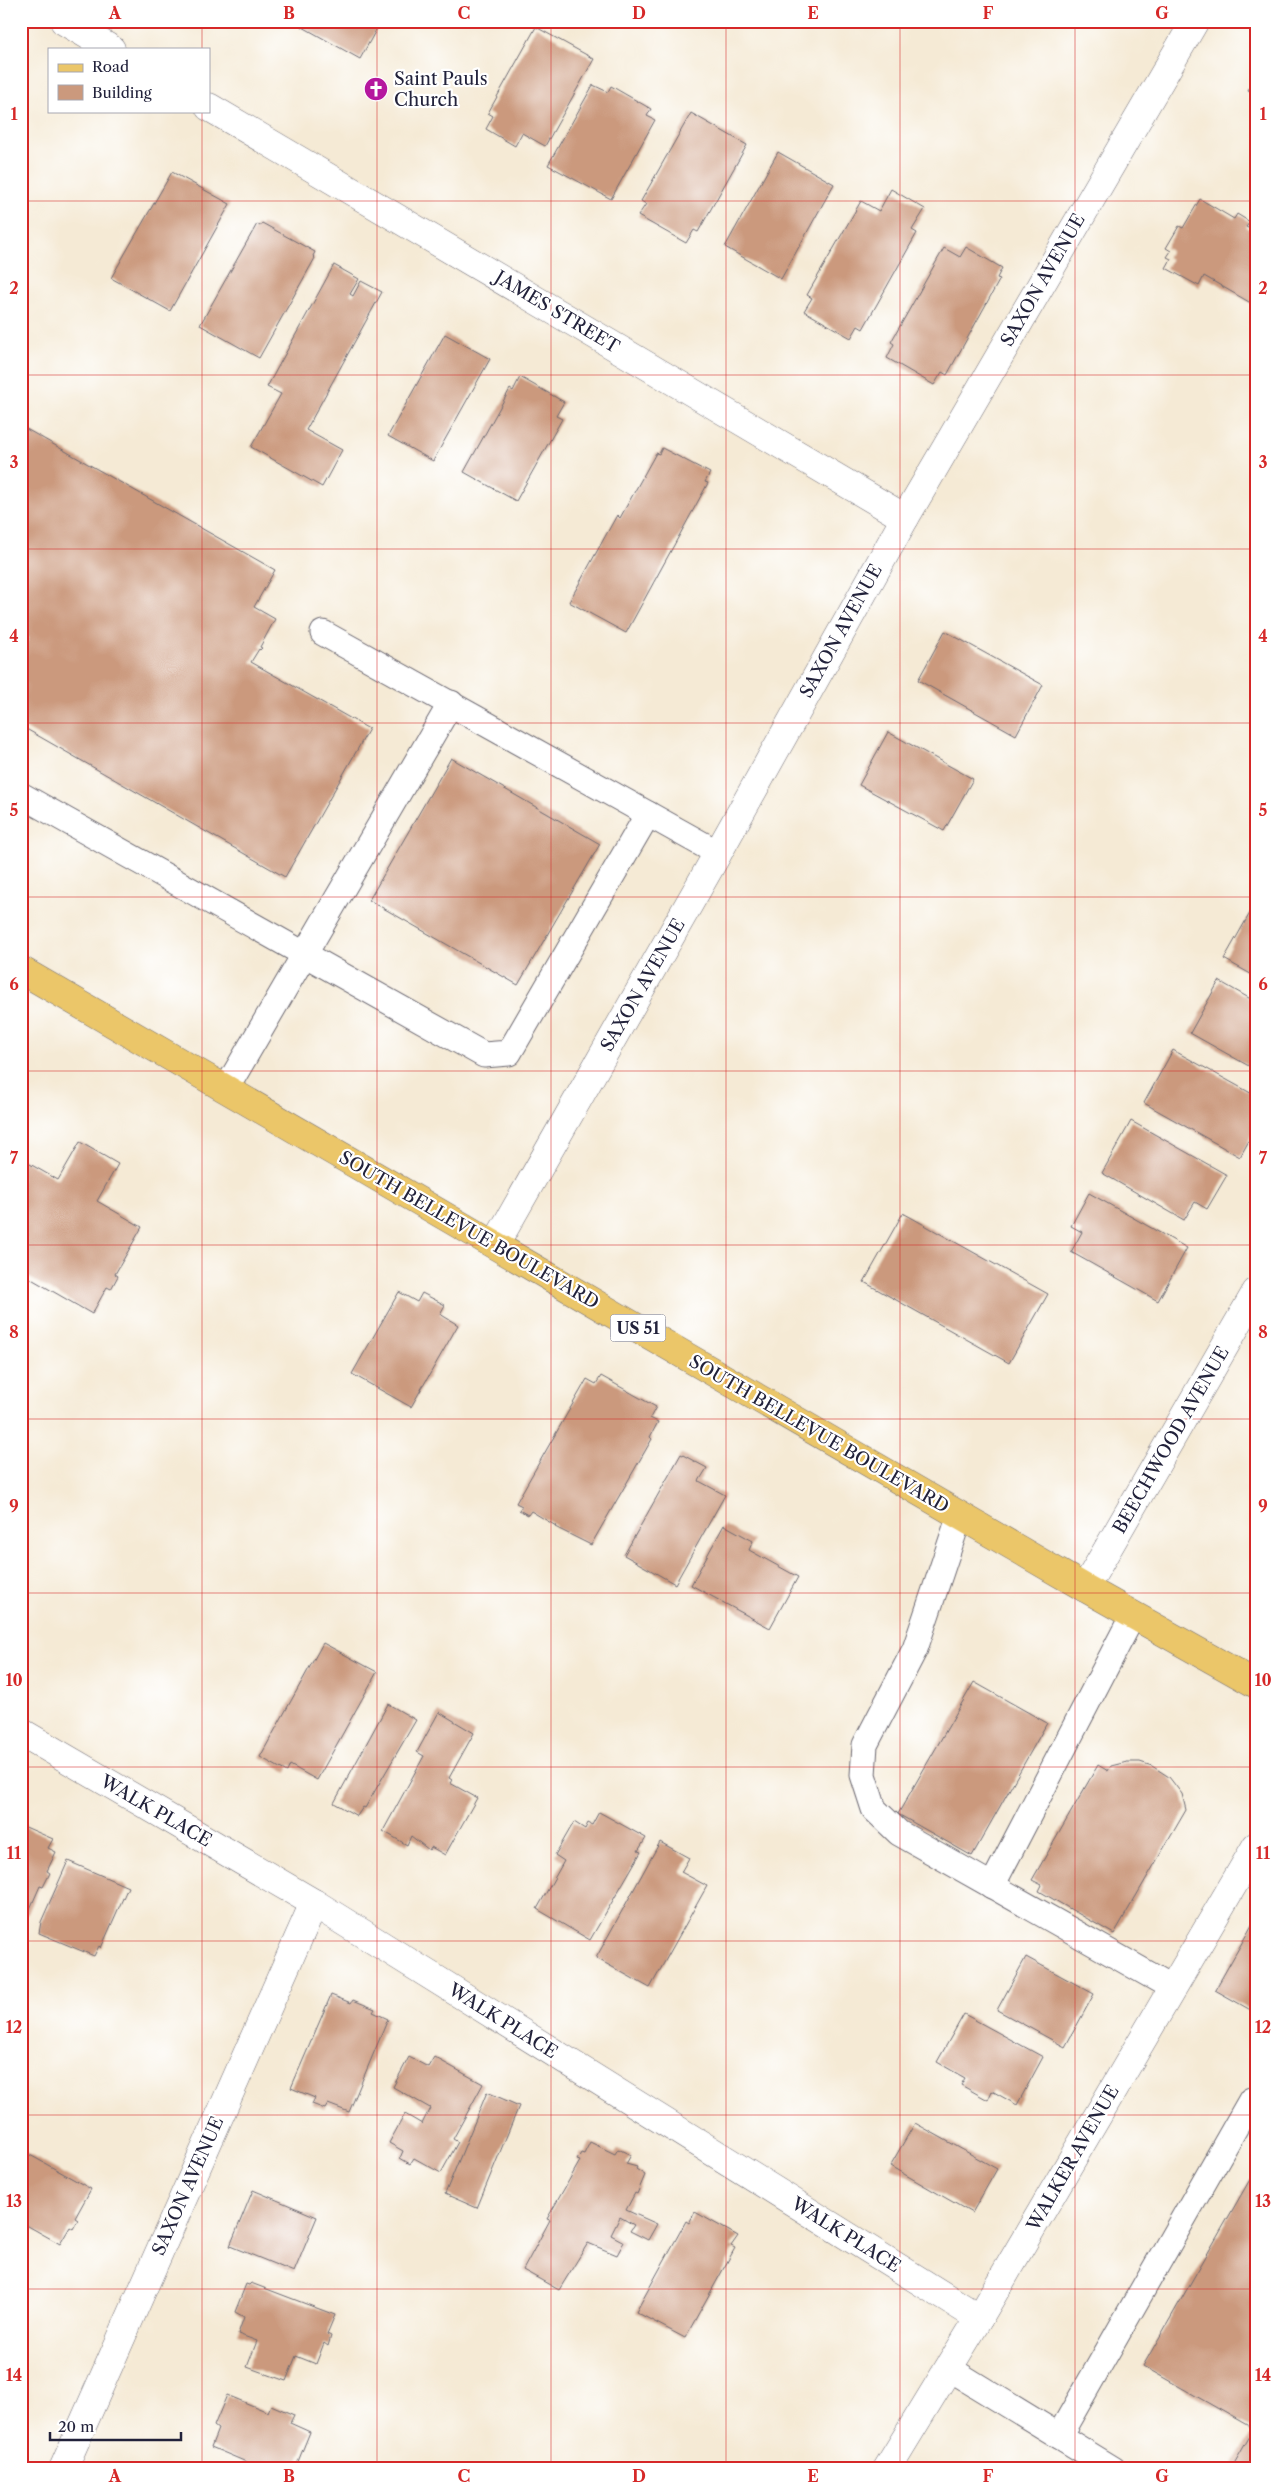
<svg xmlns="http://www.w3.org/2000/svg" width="1277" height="2490" viewBox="0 0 1277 2490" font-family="'Libre Caslon Text',serif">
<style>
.building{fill:#cb997d}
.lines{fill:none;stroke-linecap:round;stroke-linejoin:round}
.service-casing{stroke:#6c6871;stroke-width:27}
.minor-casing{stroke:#6c6871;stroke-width:29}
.primary-casing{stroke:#6c6871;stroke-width:29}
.service{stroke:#fff;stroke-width:25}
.minor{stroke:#fff;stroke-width:28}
.primary{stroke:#ebc669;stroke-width:28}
.grid{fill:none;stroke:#d62828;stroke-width:1;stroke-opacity:0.55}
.labels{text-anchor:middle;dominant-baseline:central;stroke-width:4.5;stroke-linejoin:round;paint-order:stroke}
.shield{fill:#fff;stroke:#646476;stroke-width:1}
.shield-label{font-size:16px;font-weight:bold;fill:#22223b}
.poi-label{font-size:18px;fill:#22223b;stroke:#fff;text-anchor:start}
.street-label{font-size:18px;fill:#22223b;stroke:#fff}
.neatline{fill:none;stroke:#d62828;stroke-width:2}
.grid-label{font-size:16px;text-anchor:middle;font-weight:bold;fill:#d62828}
</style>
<rect width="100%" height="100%" fill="#fff"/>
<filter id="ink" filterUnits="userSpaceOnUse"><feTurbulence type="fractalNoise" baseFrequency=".02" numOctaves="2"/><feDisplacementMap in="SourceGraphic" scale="10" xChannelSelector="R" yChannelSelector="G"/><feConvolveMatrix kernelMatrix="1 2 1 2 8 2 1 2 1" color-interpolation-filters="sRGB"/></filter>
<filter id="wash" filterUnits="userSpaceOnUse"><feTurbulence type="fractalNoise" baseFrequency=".0096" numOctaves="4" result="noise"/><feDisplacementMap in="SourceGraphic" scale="20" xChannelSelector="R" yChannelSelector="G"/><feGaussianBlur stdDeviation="1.12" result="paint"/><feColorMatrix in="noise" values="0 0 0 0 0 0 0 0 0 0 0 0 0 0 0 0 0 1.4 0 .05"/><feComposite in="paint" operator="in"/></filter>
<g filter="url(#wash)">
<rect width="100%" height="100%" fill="#f5ead5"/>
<g id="blocks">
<!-- building -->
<g class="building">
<polygon points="292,21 381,21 360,59"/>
<polygon points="536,27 594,59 545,146 522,133 515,146 486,129 493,116 488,113"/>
<polygon points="1256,76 1256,102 1253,100 1255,94 1248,90"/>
<polygon points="593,85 608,92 611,86 651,109 647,116 655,120 611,199 548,165"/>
<polygon points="691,113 747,145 698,232 694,230 686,243 638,216 646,204 641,201"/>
<polygon points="778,152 834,184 781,279 725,247"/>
<polygon points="172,172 230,204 170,311 111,278"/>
<polygon points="891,189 925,209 912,230 917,233 863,329 858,326 851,338 804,311 812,298 807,295 861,201 879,211"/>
<polygon points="1200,199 1234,219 1237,214 1250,222 1246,227 1256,232 1256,306 1204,276 1199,286 1166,268 1171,259 1167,257 1171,251 1166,248 1179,226 1183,228"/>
<polygon points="262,223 315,252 313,256 315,258 259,358 200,325 257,224 260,226"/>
<polygon points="966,247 1002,268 997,278 1000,279 947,375 942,372 934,385 887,358 894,344 891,342 944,248 960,257"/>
<polygon points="334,265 359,279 350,294 353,296 361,281 382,292 306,430 342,450 322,487 251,447 281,394 267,387"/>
<polygon points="445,334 490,359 433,461 388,436"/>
<polygon points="520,377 564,402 556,416 562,419 516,501 464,472 510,389 513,391"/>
<polygon points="21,426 275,570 254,607 275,619 260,647 262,648 260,650 259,649 251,662 369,729 285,877 21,726 21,651 29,638 21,633"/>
<polygon points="662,448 710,473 705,482 708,483 626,633 569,602 617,515 620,518 656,453 659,454"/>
<polygon points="945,631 1043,685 1016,735 918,680"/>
<polygon points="888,732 973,779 944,831 859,785"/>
<polygon points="451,758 600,844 518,985 369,900"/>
<polygon points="1254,906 1256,907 1256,977 1224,959"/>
<polygon points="1219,981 1256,1002 1256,1070 1190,1033"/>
<polygon points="1173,1050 1256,1096 1256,1128 1240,1157 1144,1103"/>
<polygon points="1131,1121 1227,1175 1207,1209 1195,1202 1184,1220 1102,1173"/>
<polygon points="80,1142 118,1164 97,1201 142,1227 115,1274 118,1276 111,1289 107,1287 92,1314 21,1273 21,1159 58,1180"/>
<polygon points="1089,1193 1187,1248 1158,1301 1071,1252 1082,1232 1071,1226"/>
<polygon points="903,1213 1048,1294 1009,1363 864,1282"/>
<polygon points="399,1292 417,1302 422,1293 445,1305 440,1314 458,1325 411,1407 352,1374"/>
<polygon points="601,1376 656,1407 650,1418 658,1422 650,1437 652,1439 591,1545 555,1527 556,1526 531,1511 528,1515 519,1510 522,1506 516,1503 587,1379 596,1384"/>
<polygon points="681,1454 707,1468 699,1481 725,1495 675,1584 624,1555"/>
<polygon points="724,1525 753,1541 749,1550 798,1577 770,1628 691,1585"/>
<polygon points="323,1643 377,1672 317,1780 290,1765 287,1772 260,1757"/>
<polygon points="974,1682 1047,1723 972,1856 898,1814"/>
<polygon points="388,1704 416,1720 365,1808 363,1807 357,1816 334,1803"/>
<polygon points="439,1712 474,1733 449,1778 452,1780 450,1783 477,1798 445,1855 431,1847 429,1850 411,1836 407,1845 383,1831 424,1756 417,1752"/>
<polygon points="1127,1762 1140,1762 1152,1766 1169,1777 1182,1794 1186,1810 1114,1934 1039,1891 1042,1885 1032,1880 1098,1765 1108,1771 1111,1766"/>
<polygon points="599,1812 646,1838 638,1851 641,1852 590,1940 537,1909 564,1861 555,1855 574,1822 585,1829 588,1823 592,1825"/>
<polygon points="21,1825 53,1839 48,1848 56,1852 47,1871 50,1873 43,1887 40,1886 26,1918 21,1916"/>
<polygon points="660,1842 689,1858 681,1872 707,1886 650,1988 596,1958"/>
<polygon points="68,1861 128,1887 101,1948 99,1946 94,1956 39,1933 41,1922"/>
<polygon points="1256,1918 1256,2013 1215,1990"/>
<polygon points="1026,1957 1094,1994 1065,2047 997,2010"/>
<polygon points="331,1995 351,2003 353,2000 375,2009 373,2012 388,2019 349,2112 328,2104 325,2109 312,2104 315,2098 291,2088"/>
<polygon points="964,2014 1043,2057 1017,2105 992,2091 988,2100 961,2085 965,2078 937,2062"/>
<polygon points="409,2057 428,2067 434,2057 483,2084 453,2139 458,2142 441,2173 414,2158 410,2164 400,2158 403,2151 389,2143 405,2114 422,2124 430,2108 393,2087"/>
<polygon points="487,2092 519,2106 477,2208 445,2194"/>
<polygon points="915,2123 997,2169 972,2213 890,2166"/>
<polygon points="590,2142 615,2154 618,2149 631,2155 626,2164 637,2167 636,2169 645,2175 637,2194 635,2193 626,2210 657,2224 648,2240 630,2231 634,2225 620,2217 611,2235 624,2242 617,2255 588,2243 559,2290 523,2270 550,2220 547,2219 580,2161 577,2160 581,2153 584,2154"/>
<polygon points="21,2150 91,2189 75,2218 78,2220 73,2229 70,2227 60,2244 21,2222"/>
<polygon points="1256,2169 1256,2469 1231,2469 1254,2429 1143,2366"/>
<polygon points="253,2190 317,2217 294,2272 230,2246"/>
<polygon points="695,2212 738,2236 731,2246 735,2248 685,2338 636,2312 686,2221 689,2223"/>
<polygon points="251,2283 335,2315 327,2334 331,2336 328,2346 324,2343 316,2364 296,2356 286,2381 247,2367 257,2341 238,2334 244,2317 235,2312 246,2284 249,2285"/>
<polygon points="227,2395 268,2412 271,2405 294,2415 290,2423 310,2432 295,2469 263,2469 211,2447 218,2429 214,2426"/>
</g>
</g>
</g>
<g filter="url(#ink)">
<use href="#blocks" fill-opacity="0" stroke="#6c6871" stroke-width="1"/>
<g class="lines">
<!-- service casing -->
<g class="service-casing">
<g id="service">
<polyline points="323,633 718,853"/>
<polyline points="21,795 484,1055 509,1053 648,814"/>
<polyline points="226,1089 451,703"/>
<polyline points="960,1515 915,1649 865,1745 863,1775 874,1809 899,1833 1173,1988"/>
<polyline points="992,1886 1133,1615"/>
<polyline points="948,2368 1113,2469"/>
<polyline points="1059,2436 1251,2100"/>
</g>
</g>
<!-- minor casing -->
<g class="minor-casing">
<g id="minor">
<polyline points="64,21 111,49"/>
<polyline points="209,107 905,518"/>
<polyline points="495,1245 718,853 905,518 1195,21"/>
<polyline points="1085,1588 1256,1292"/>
<polyline points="21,1732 314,1903 979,2318"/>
<polyline points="63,2469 314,1903"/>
<polyline points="887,2469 979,2318 1256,1846"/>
</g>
</g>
<!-- primary casing -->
<g class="primary-casing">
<polyline id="primary" points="21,970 1085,1588 1256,1684"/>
</g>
<!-- service -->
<use href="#service" class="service"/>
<!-- minor -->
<use href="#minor" class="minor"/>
<!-- primary -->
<use href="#primary" class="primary"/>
</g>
</g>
<!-- grid -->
<path class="grid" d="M202,21V49M377,21V2469M551,21V2469M726,21V2469M900,21V2469M1075,21V2469M202,111V2469M21,201H1256M21,375H1256M21,549H1256M21,723H1256M21,897H1256M21,1071H1256M21,1245H1256M21,1419H1256M21,1593H1256M21,1767H1256M21,1941H1256M21,2115H1256M21,2289H1256"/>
<!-- icons -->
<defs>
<g id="church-disc" transform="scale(1.25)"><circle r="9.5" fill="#b5179e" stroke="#fff"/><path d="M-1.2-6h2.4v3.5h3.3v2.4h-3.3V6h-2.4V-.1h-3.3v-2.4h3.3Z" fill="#fff"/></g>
</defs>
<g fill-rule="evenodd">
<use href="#church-disc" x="376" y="89"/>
</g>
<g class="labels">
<!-- shield labels -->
<rect class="shield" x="610.5" y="1314.5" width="55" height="27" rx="4"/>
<g class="shield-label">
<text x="638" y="1328">US 51</text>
</g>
<!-- poi labels -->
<g class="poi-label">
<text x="394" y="79">Saint Pauls<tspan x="394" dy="21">Church</tspan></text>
</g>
<!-- street labels -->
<g class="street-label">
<text transform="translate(1043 280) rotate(-60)">SAXON AVENUE</text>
<text transform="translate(557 312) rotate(31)">JAMES STREET</text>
<text transform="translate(841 631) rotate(-61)">SAXON AVENUE</text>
<text transform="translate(643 985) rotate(-60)">SAXON AVENUE</text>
<text transform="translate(469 1230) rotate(30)">SOUTH BELLEVUE BOULEVARD</text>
<text transform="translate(819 1434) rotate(30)">SOUTH BELLEVUE BOULEVARD</text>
<text transform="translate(1171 1440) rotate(-60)">BEECHWOOD AVENUE</text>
<text transform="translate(156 1811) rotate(30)">WALK PLACE</text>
<text transform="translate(503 2021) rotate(32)">WALK PLACE</text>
<text transform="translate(1073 2158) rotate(-60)">WALKER AVENUE</text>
<text transform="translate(188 2186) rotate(-66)">SAXON AVENUE</text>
<text transform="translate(846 2235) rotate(32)">WALK PLACE</text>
</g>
</g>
<!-- margin -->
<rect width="1277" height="2490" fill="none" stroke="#fff" stroke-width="55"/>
<!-- legend -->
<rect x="48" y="48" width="162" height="65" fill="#ffffff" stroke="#a7a7b1"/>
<rect x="58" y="64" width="25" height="8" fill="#ebc669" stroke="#a7a7b1"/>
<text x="92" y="72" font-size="15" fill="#22223b">Road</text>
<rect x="58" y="85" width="25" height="15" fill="#cb997d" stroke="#a7a7b1"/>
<text x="92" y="98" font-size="15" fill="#22223b">Building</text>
<!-- scale -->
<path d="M50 2432v8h131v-8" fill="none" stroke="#22223b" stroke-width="2.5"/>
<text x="58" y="2432" font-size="15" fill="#22223b" stroke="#ffffff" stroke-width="4" paint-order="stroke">20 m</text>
<rect x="28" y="28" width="1222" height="2434" class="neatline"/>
<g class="grid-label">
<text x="115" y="19">A</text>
<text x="289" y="19">B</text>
<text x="464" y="19">C</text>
<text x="639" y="19">D</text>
<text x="813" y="19">E</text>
<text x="988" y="19">F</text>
<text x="1162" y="19">G</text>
<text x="14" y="120">1</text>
<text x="1263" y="120">1</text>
<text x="14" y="294">2</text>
<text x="1263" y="294">2</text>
<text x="14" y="468">3</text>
<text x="1263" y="468">3</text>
<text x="14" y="642">4</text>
<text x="1263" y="642">4</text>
<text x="14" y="816">5</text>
<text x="1263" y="816">5</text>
<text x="14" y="990">6</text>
<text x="1263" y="990">6</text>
<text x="14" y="1164">7</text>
<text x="1263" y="1164">7</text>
<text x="14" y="1338">8</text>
<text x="1263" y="1338">8</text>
<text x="14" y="1512">9</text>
<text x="1263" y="1512">9</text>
<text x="14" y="1686">10</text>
<text x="1263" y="1686">10</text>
<text x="14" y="1859">11</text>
<text x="1263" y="1859">11</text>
<text x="14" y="2033">12</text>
<text x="1263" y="2033">12</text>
<text x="14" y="2207">13</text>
<text x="1263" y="2207">13</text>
<text x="14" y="2381">14</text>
<text x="1263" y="2381">14</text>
<text x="115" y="2482">A</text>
<text x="289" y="2482">B</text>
<text x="464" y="2482">C</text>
<text x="639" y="2482">D</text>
<text x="813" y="2482">E</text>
<text x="988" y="2482">F</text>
<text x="1162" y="2482">G</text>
</g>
</svg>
